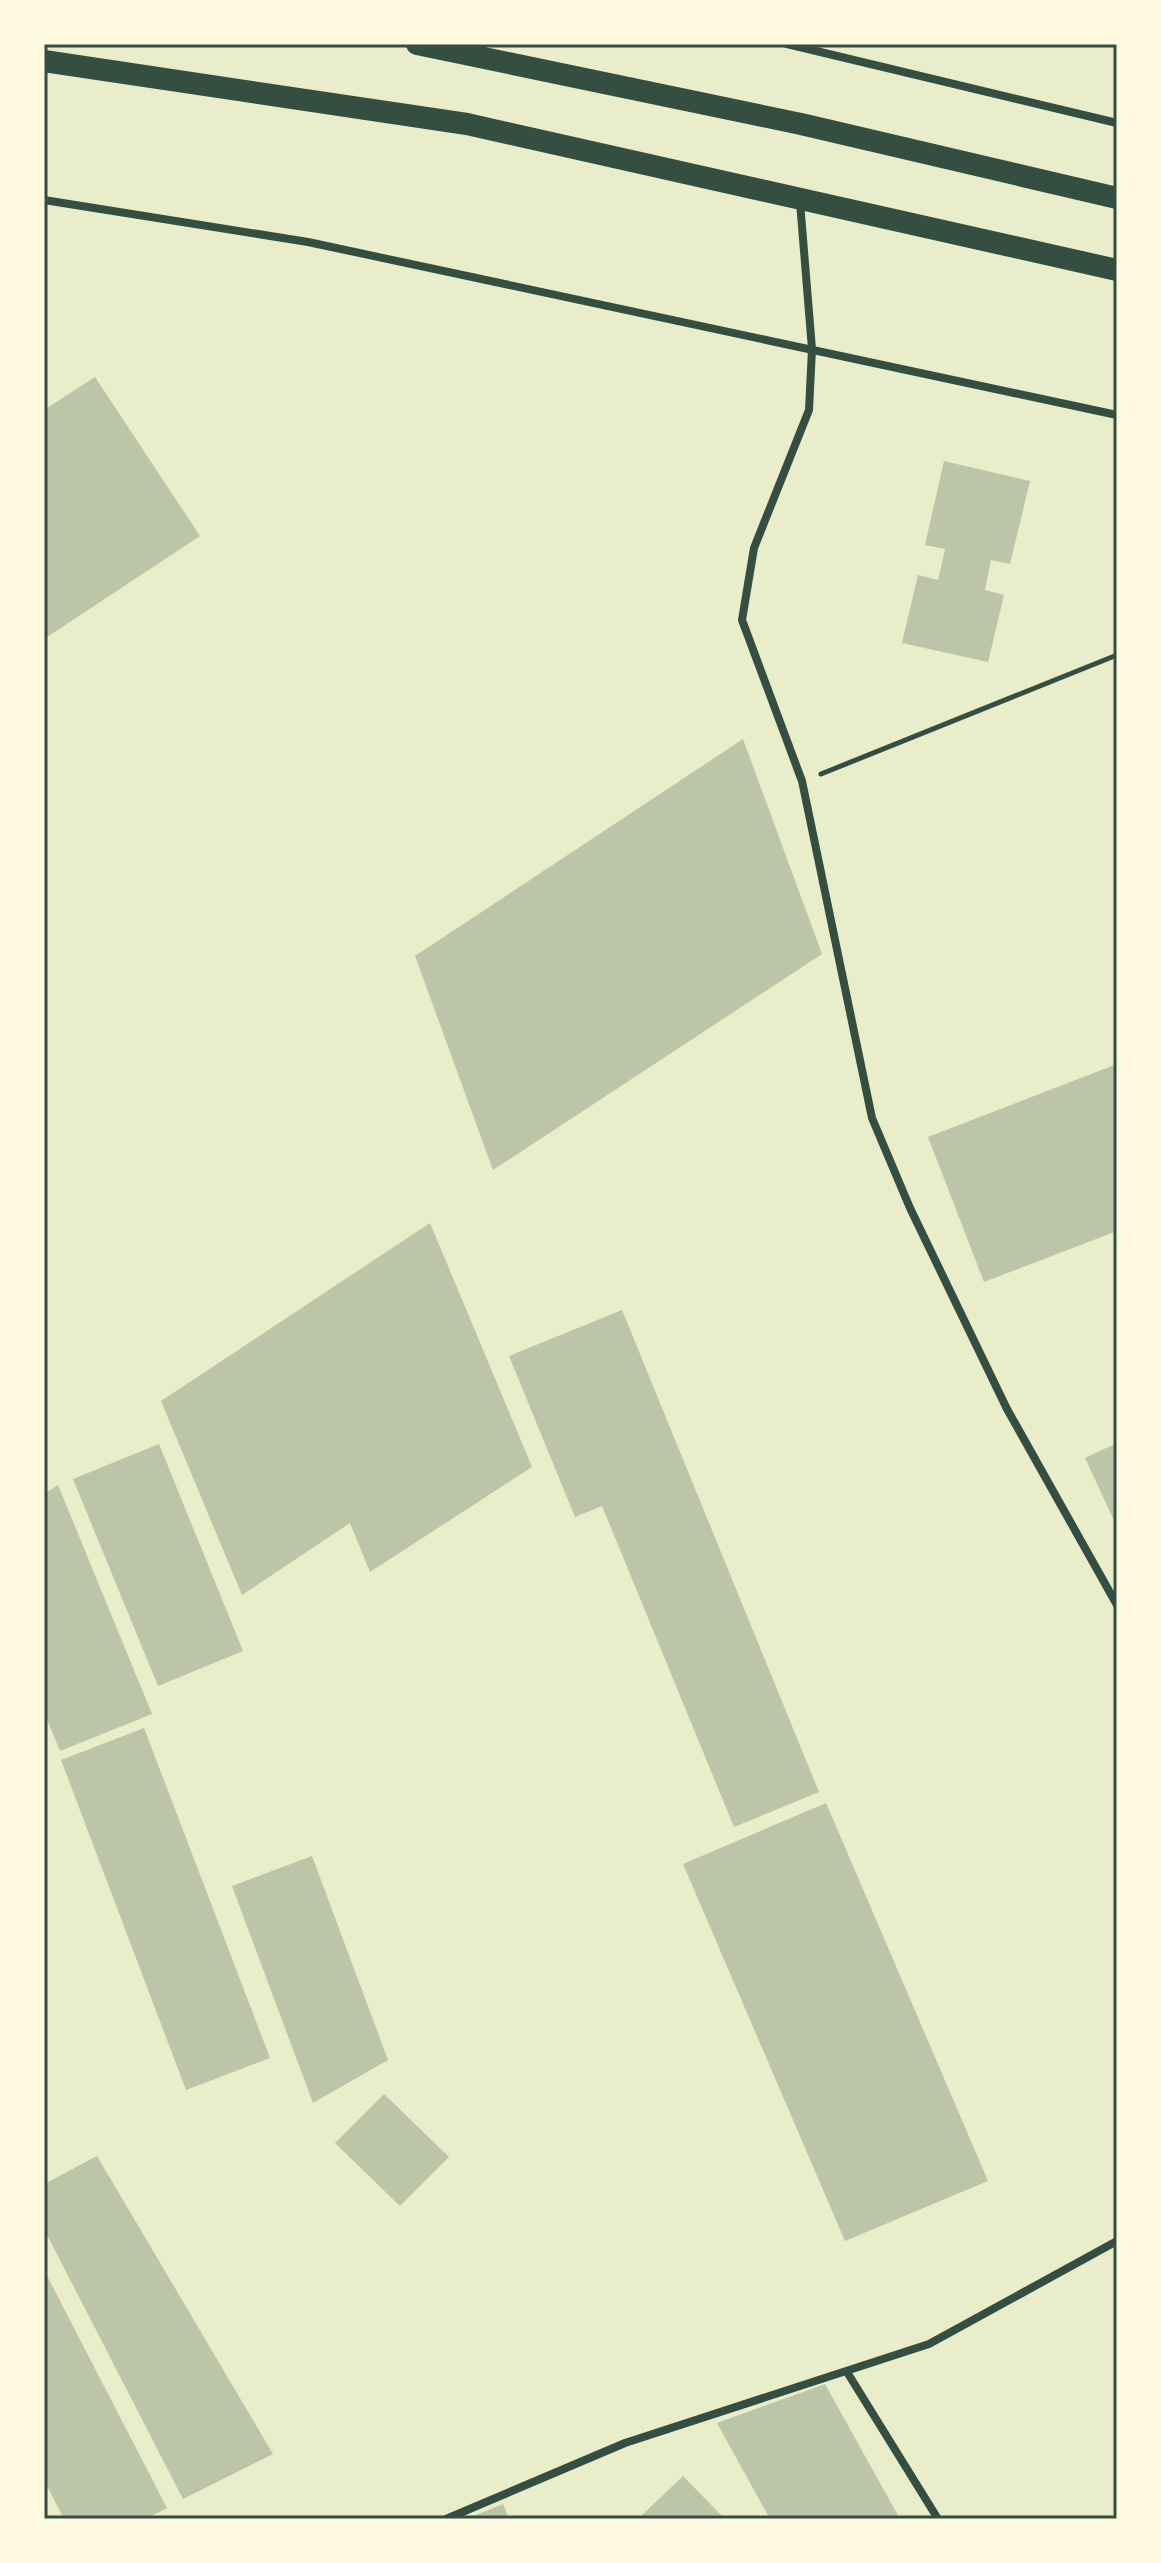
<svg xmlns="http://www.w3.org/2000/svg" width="1161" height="2563" viewBox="0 0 1161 2563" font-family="Raleway,sans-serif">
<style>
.building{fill:#bcc5a7}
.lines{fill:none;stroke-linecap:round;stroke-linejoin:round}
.path{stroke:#344e41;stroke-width:5}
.minor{stroke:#344e41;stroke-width:8}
.trunk{stroke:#344e41;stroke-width:22}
.neatline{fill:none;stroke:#344e41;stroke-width:3}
</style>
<rect width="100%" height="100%" fill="#e9edc9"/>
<!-- building -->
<g class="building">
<polygon points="95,377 200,536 44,639 44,410"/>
<polygon points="944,461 1030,481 1010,564 991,560 985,590 1004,595 988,662 902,643 918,575 938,580 945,549 925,545"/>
<polygon points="743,739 822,954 493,1170 415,956"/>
<polygon points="1117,1064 1117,1231 984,1282 928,1137"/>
<polygon points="430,1223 532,1467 370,1572 350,1523 242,1595 161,1401"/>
<polygon points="622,1310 819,1792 734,1827 602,1506 575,1517 509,1356"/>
<polygon points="1117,1443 1117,1527 1085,1458"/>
<polygon points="159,1444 243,1651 158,1686 73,1479"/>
<polygon points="58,1485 152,1714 60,1751 44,1712 44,1494"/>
<polygon points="144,1728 270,2058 186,2090 61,1760"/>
<polygon points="826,1803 988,2181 845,2241 683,1864"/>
<polygon points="312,1856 388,2060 313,2103 232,1886"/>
<polygon points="384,2094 449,2157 400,2206 335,2143"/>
<polygon points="97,2156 273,2454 183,2499 44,2229 44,2184"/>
<polygon points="44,2270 167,2508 146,2519 64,2519 44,2480"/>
<polygon points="825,2384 900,2519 770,2519 717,2423"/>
<polygon points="683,2476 725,2519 638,2519"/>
<polygon points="503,2504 509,2519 466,2519"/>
</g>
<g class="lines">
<!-- path -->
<polyline class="path" points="821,774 1117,655"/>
<!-- minor -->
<g class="minor">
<polyline points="787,44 1117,123"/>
<polyline points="44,200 308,242 1117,415"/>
<polyline points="800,202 812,349 809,410 754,548 742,620 802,781 872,1118 910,1208 1007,1409 1117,1605"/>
<polyline points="847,2372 938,2519"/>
<polyline points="446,2519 625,2443 929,2344 1117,2241"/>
</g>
<!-- trunk -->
<g class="trunk">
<polyline points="417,44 801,124 1117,198"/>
<polyline points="44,61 467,124 1117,270"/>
</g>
</g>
<!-- border -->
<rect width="1161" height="2563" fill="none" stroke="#fefae0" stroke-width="92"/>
<rect x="46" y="46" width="1069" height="2471" class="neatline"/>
</svg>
